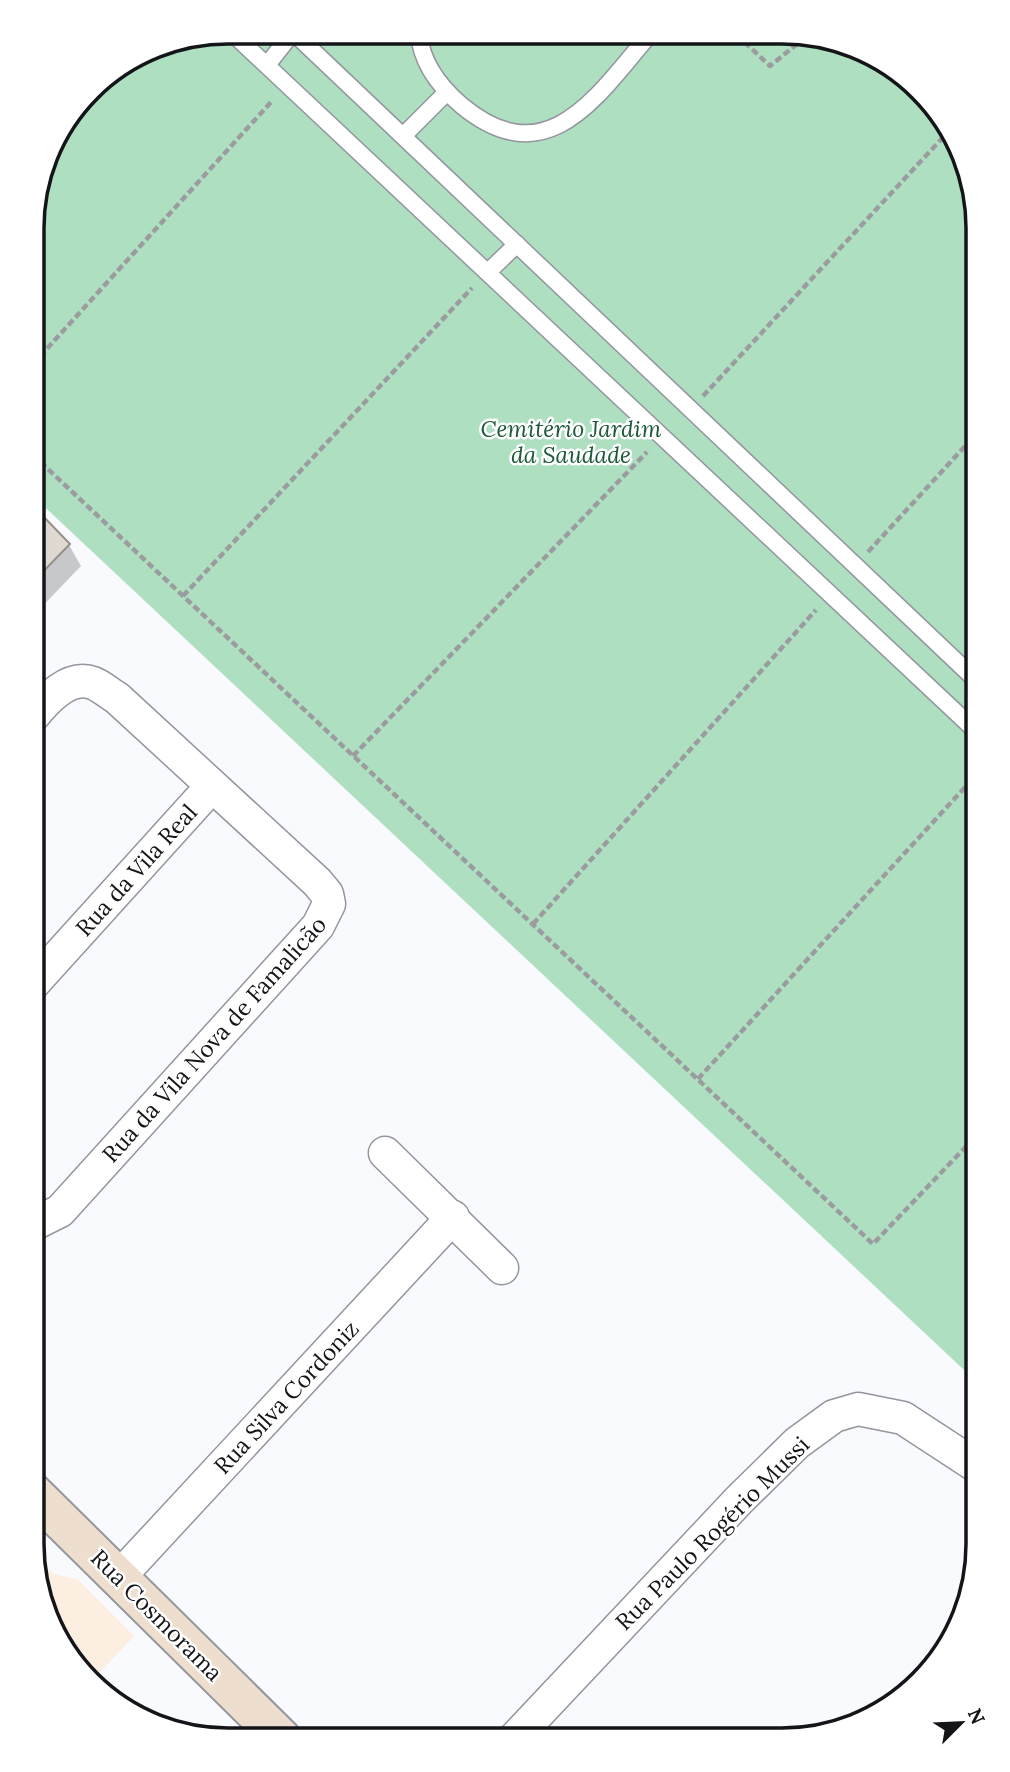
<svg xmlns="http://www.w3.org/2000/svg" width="1010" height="1772" viewBox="0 0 1010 1772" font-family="Lora,serif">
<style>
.industrial{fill:#fceee0}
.green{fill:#aedfc0}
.shadow{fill:#0003}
.building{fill:#dfd9d1;stroke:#958f88;stroke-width:2}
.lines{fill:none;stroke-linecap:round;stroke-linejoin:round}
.service-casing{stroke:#93969e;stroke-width:19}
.minor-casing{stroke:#93969e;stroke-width:35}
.secondary-casing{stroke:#93969e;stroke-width:42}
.path{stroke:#9b9ca0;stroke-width:4.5;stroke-dasharray:7 3.5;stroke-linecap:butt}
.service{stroke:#fff;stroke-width:16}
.minor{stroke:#fff;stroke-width:32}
.secondary{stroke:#eddece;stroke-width:38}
.labels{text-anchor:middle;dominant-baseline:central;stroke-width:5;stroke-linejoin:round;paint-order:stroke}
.park-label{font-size:23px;font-style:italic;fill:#1c5a3a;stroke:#fff}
.street-label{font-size:23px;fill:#141519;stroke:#fff}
.rim{fill:none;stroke:#141519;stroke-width:3.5}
</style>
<rect width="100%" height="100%" fill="#f9fafe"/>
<!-- industrial -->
<polygon class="industrial" points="33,1554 53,1574 77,1579 134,1636 92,1681 42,1607"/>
<!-- green -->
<polygon class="green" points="228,32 820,35 911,80 968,165 978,228 978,1383 33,496 33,203 52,141 98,81 153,46"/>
<!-- shadow -->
<g class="shadow">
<polygon points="40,516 69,545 81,566 33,616 33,523"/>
<polygon points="35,1562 45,1580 39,1587"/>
</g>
<!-- building -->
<polygon class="building" points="40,513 70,544 33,582 33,520"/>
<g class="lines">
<!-- service casing -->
<g class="service-casing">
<g id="service">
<polyline points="231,32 978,733"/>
<polyline points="293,32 978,682"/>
<path d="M419,33C421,63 439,86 461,105C547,177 597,96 650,34"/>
<polyline points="267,65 293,32"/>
<polyline points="403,136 447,92"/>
<polyline points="488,272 517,244"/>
</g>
</g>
<!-- minor casing -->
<g class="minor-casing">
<g id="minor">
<polyline points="32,985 212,786"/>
<polyline points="385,1153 502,1268"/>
<path d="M32,1225L60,1211L318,926L329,904L327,894L317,882L117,698C110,694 101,686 93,683C69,674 46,700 33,716"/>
<polyline points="120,1576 453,1217"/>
<polyline points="513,1740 739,1500 797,1443 834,1416 858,1409 903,1418 978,1467"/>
</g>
</g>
<!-- secondary casing -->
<g class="secondary-casing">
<polyline id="secondary" points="32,1492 282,1739"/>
</g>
<!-- path -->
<g class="path">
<polyline points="737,35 770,66 808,35"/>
<polyline points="33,364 272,101"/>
<polyline points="703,396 947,133"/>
<polyline points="33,455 873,1244 978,1134"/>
<polyline points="868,552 978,432"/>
<polyline points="183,596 472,288"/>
<polyline points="353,756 647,452"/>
<polyline points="533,924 816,610"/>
<polyline points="698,1079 978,773"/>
</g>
<!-- service -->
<use href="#service" class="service"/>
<!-- minor -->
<use href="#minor" class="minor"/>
<!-- secondary -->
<use href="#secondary" class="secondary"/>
</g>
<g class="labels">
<!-- park labels -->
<g class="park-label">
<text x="571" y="428">Cemitério Jardim<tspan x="571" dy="26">da Saudade</tspan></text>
</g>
<!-- street labels -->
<g class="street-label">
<text transform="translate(136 870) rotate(-48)">Rua da Vila Real</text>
<text transform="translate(214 1039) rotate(-48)">Rua da Vila Nova de Famalicão</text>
<text transform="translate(286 1397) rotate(-47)">Rua Silva Cordoniz</text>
<text transform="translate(712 1533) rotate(-45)">Rua Paulo Rogério Mussi</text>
<text transform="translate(157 1615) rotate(45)">Rua Cosmorama</text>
</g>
</g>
<!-- crop -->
<path d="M0 0H1010V1772H0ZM228 44H782A184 184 0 0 1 966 228V1544A184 184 0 0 1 782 1728H228A184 184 0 0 1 44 1544V228A184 184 0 0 1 228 44Z" fill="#fff" fill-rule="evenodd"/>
<path class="rim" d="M228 44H782A184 184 0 0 1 966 228V1544A184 184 0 0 1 782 1728H228A184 184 0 0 1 44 1544V228A184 184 0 0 1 228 44Z"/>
<!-- north arrow -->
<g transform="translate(961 1723) rotate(66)" stroke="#ffffff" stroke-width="5" paint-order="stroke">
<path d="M0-5L12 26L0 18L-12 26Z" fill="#141519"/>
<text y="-10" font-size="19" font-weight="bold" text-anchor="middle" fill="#141519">N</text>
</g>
</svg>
